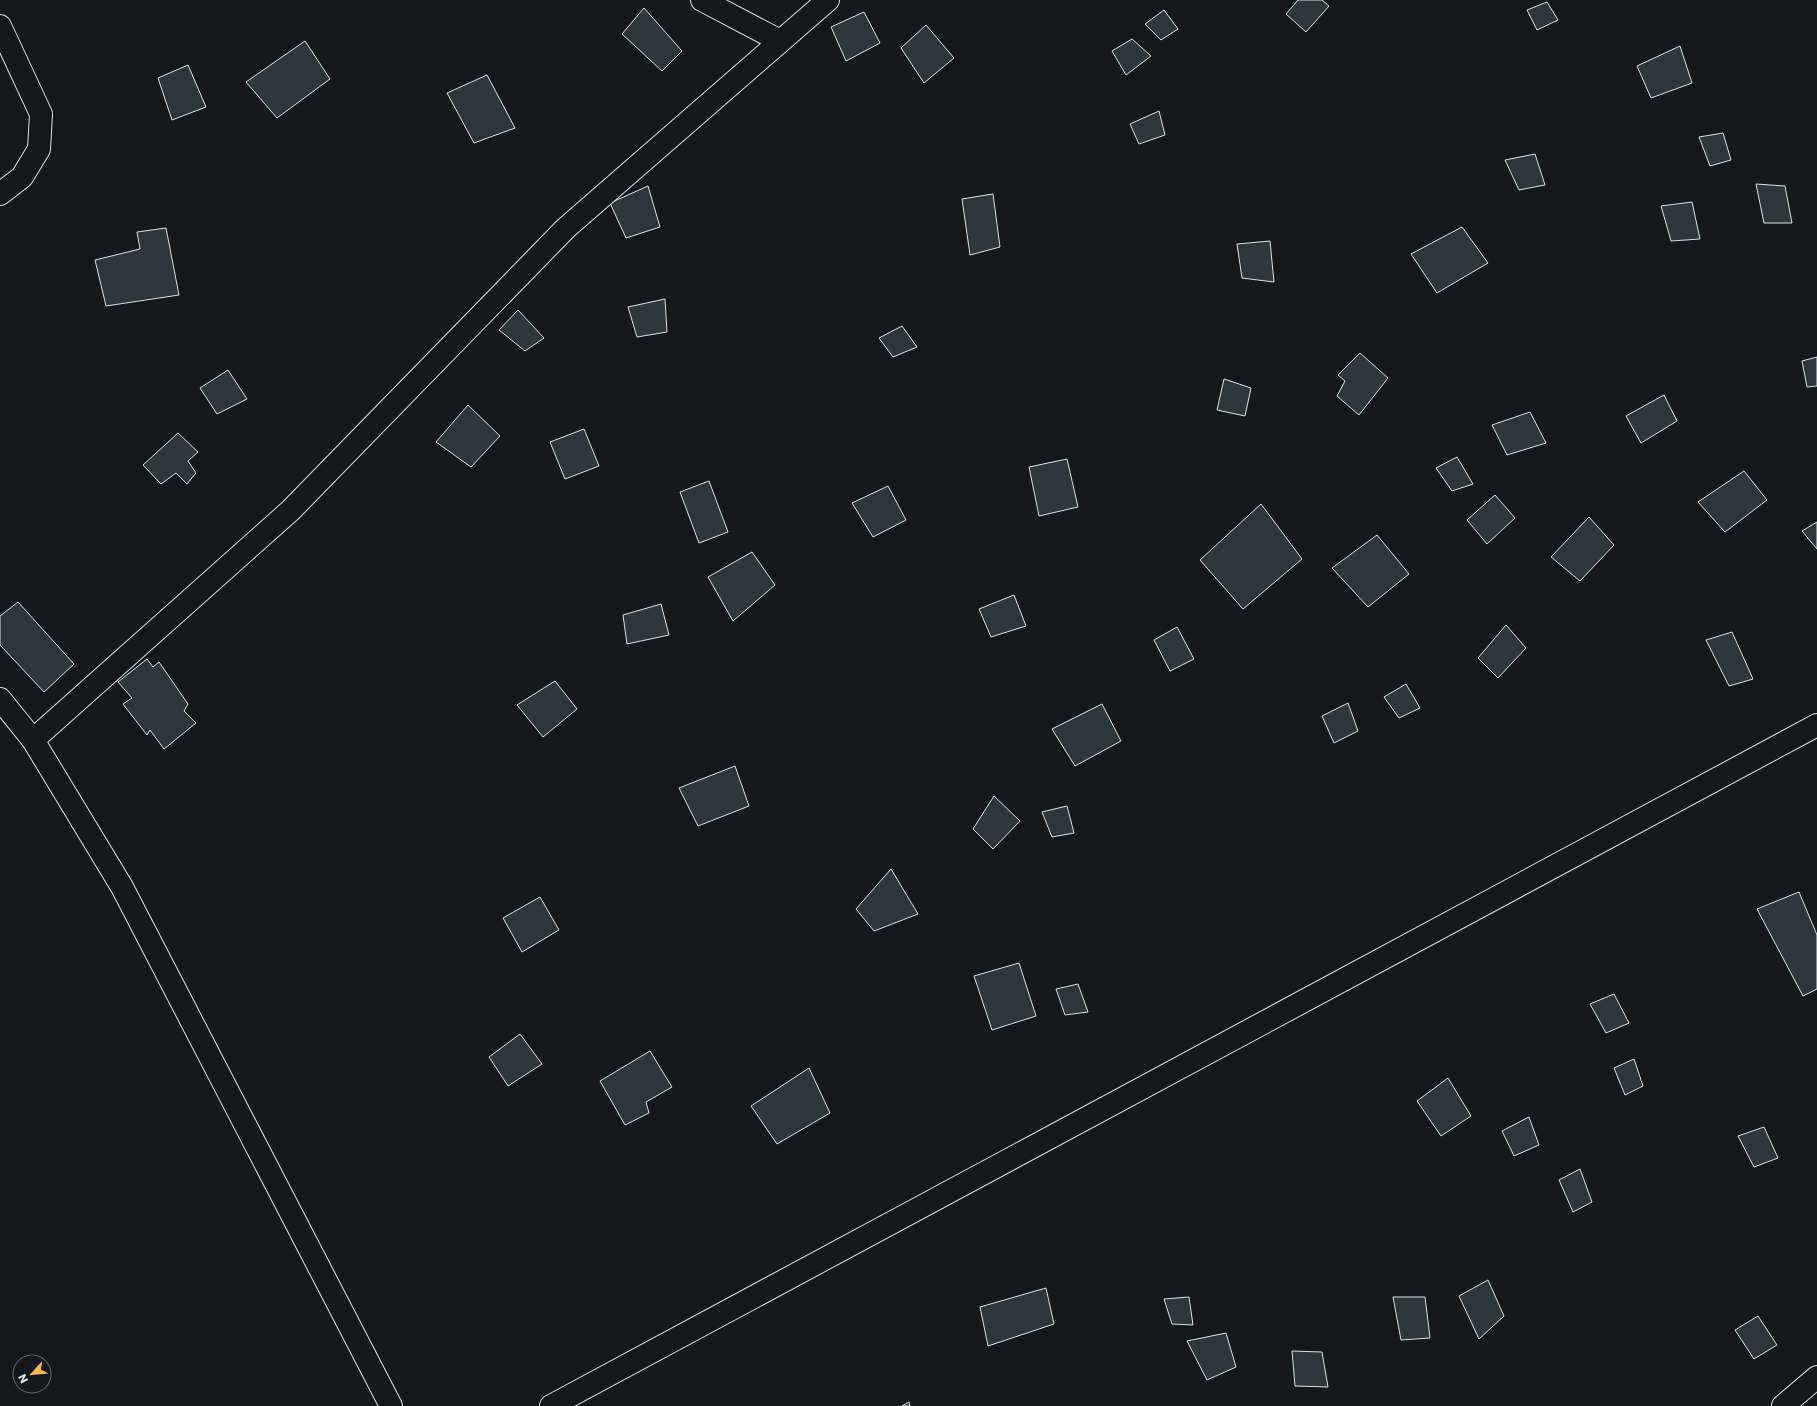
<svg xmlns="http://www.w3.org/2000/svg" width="1817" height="1406" viewBox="0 0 1817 1406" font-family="Poppins,sans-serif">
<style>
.building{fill:#2c363c;stroke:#d8e6dc}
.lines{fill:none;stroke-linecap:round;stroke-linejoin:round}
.minor-casing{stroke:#d8e6dc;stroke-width:24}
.primary-casing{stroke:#d8e6dc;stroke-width:24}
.minor{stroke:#14181c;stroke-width:22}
.primary{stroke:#14181c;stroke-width:22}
</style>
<rect width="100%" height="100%" fill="#14181c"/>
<!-- building -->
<g class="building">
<polygon points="1298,0 1322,0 1329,6 1306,32 1286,14"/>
<polygon points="1547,2 1558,20 1537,30 1527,10"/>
<polygon points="644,8 682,51 662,71 622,34"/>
<polygon points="1164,10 1178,29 1161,40 1145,24"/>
<polygon points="864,12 880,43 846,61 831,27"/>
<polygon points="926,25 954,58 924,83 901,48"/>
<polygon points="1132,39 1151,56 1126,75 1112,51"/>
<polygon points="305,41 330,79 277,118 246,82"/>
<polygon points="1680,46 1692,83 1651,98 1637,66"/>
<polygon points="188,65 206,107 172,120 158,78"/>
<polygon points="487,75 515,128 474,143 447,93"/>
<polygon points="1159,111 1165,135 1139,144 1130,124"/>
<polygon points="1723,133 1731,160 1710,166 1699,137"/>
<polygon points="1535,154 1545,185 1519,190 1505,160"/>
<polygon points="1756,184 1785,186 1792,223 1764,223"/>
<polygon points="648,186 660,227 626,238 610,203"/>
<polygon points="993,194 1000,247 970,255 962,199"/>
<polygon points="1692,202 1700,239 1671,241 1661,206"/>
<polygon points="1462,227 1488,263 1437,293 1411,254"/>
<polygon points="166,228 179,295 106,306 95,260 140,249 137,232"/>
<polygon points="1270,241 1274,282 1242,278 1237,244"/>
<polygon points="665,299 667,332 637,337 628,307"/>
<polygon points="518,310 544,338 525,351 499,330"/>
<polygon points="902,326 917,347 893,357 879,338"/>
<polygon points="1360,353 1388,378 1359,415 1337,396 1345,381 1338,375"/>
<polygon points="1817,357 1817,386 1807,387 1802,361"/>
<polygon points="228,370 247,399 217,414 200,388"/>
<polygon points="1224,379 1251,388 1245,416 1217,410"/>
<polygon points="1664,395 1677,421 1641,443 1626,416"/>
<polygon points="468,405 500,436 471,467 436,442"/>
<polygon points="1530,412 1546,443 1507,455 1492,425"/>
<polygon points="584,429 599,466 565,479 550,442"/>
<polygon points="178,433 198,452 188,461 196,473 187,484 176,473 161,484 143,465"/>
<polygon points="1457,457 1473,484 1452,491 1436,468"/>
<polygon points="1067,459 1078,507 1039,516 1029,467"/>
<polygon points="1744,471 1767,500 1725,532 1698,502"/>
<polygon points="709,481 728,532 699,543 680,492"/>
<polygon points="888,486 906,520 873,537 852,503"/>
<polygon points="1495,495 1515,518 1487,544 1467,520"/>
<polygon points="1261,504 1302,559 1243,609 1200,560"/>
<polygon points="1589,517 1614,545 1580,581 1551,557"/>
<polygon points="1817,522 1817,549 1802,531"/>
<polygon points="1377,535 1409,574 1368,607 1332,568"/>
<polygon points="752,552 775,585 733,621 708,577"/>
<polygon points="1014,595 1026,626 991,637 979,609"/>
<polygon points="18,602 74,664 44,692 0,645 0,616"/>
<polygon points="661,604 669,635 627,644 623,615"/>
<polygon points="1506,625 1526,648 1498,678 1478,658"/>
<polygon points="1177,627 1194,659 1170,671 1154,640"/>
<polygon points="1732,632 1753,679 1729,686 1706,640"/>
<polygon points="147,659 153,667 159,662 188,704 184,711 196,723 164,749 150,730 147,735 123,704 132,698 118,682"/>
<polygon points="555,681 577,709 543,737 517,705"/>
<polygon points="1406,684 1420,708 1399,718 1384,697"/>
<polygon points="1348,703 1358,731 1334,743 1322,716"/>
<polygon points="1102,704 1121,741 1075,766 1052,729"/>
<polygon points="735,766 749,806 698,826 679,788"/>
<polygon points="994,796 1020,821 993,849 973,829"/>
<polygon points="1067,806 1074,833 1052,837 1042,812"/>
<polygon points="891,869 918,914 874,931 856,909"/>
<polygon points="1799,892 1817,935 1817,989 1803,996 1757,909"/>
<polygon points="540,897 559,930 522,952 503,918"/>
<polygon points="1019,963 1036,1016 992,1030 974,976"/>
<polygon points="1078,984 1088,1012 1065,1015 1056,989"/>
<polygon points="1614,994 1629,1023 1606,1033 1590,1004"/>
<polygon points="520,1034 542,1064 508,1086 489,1057"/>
<polygon points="650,1051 672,1087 646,1102 649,1113 625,1125 600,1081"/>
<polygon points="1634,1059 1643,1086 1625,1095 1614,1068"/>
<polygon points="809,1068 830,1113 777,1144 751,1106"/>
<polygon points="1448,1078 1471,1116 1441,1136 1417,1101"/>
<polygon points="1529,1117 1539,1145 1514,1156 1502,1131"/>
<polygon points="1764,1127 1778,1158 1754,1167 1738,1136"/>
<polygon points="1580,1169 1592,1202 1573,1212 1559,1180"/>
<polygon points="1488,1280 1504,1316 1479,1339 1459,1296"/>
<polygon points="1046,1288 1054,1324 988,1346 980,1307"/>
<polygon points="1189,1297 1193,1325 1172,1324 1164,1299"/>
<polygon points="1393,1297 1425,1297 1430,1338 1401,1340"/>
<polygon points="1758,1316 1777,1345 1754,1359 1735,1330"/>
<polygon points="1226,1333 1236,1367 1207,1380 1187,1341"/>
<polygon points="1292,1351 1322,1352 1328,1387 1295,1386"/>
<polygon points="909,1402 910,1406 902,1406"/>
</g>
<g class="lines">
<!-- minor casing -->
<g class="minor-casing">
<g id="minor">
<polyline points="702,0 780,41"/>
<polyline points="0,26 41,114 39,149 22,177 0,194"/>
<polyline points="0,699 33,740 122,887 391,1406"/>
<polyline points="33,740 291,510 566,228 828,0"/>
<polyline points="1783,1406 1817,1377"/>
</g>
</g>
<!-- primary casing -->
<g class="primary-casing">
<polyline id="primary" points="551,1406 1817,725"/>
</g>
<!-- minor -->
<use href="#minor" class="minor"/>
<!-- primary -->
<use href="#primary" class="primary"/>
</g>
<!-- north arrow -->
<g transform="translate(32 1374) rotate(243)"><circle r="19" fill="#14181c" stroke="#626a69"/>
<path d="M0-3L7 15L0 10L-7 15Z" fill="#ffb74d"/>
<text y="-6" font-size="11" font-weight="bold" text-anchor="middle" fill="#d8e6dc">N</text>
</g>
</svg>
